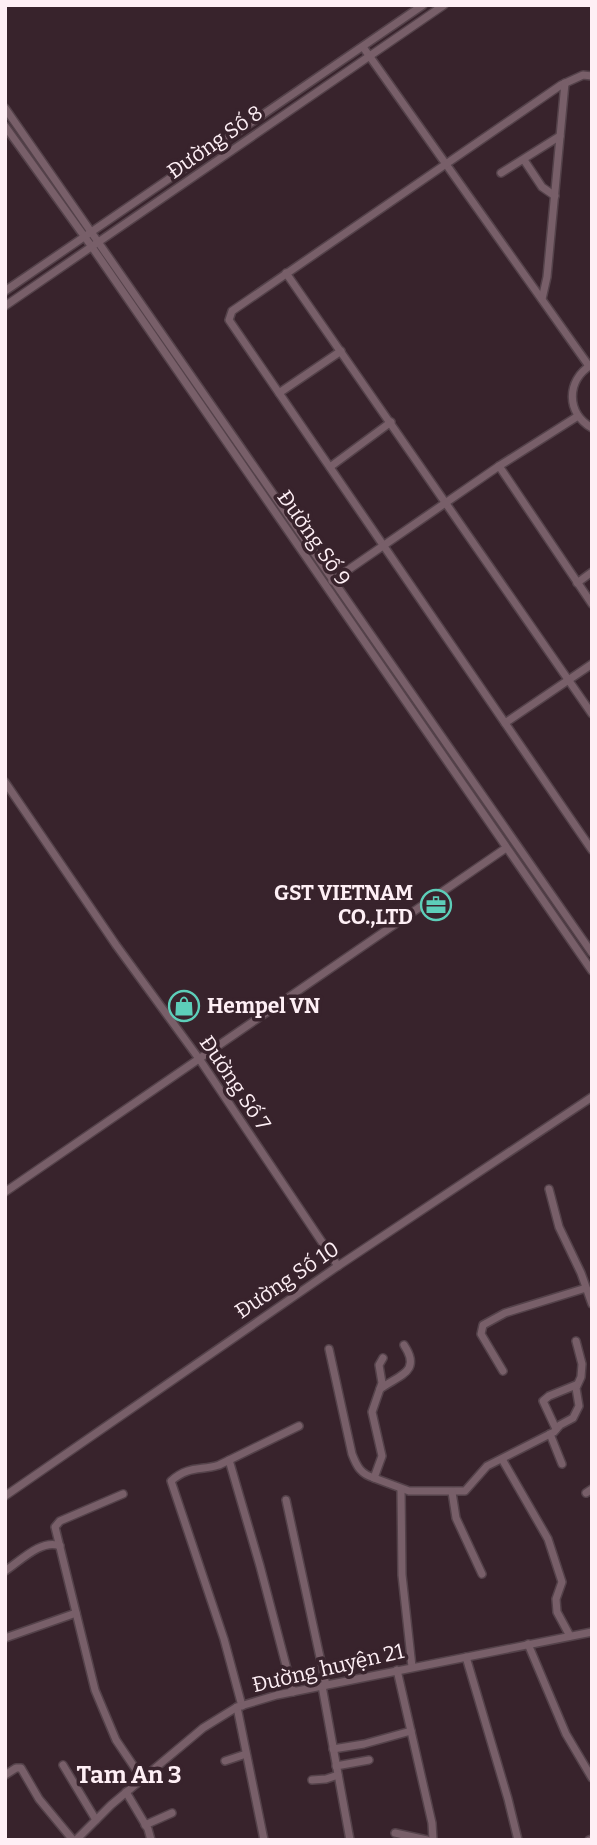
<svg xmlns="http://www.w3.org/2000/svg" width="597" height="1845" viewBox="0 0 597 1845" font-family="Bitter,serif">
<style>
.lines{fill:none;stroke-linecap:round;stroke-linejoin:round}
.minor-casing{stroke:#54424a;stroke-width:10}
.minor{stroke:#785f69;stroke-width:7}
.labels{text-anchor:middle;dominant-baseline:central;stroke-width:7;stroke-linejoin:round;paint-order:stroke}
.street-label{font-size:21px;fill:#feeff5;stroke:#38232c}
.poi-label{font-size:21px;font-weight:bold;fill:#feeff5;stroke:#38232c;text-anchor:end}
.quarter-label{font-size:24px;font-weight:bold;fill:#feeff5;stroke:#38232c}
</style>
<rect width="100%" height="100%" fill="#38232c"/>
<g class="lines">
<!-- minor casing -->
<g class="minor-casing">
<g id="minor">
<polyline points="363,47 589,366"/>
<polyline points="592,76 583,75 561,85 232,311 229,320 505,723 592,664"/>
<polyline points="5,108 592,953"/>
<polyline points="5,126 92,247 592,971"/>
<polyline points="524,160 542,187 555,196"/>
<polyline points="501,173 560,136"/>
<polyline points="286,273 592,714"/>
<polyline points="5,291 423,5"/>
<polyline points="542,299 547,277 565,83"/>
<polyline points="5,306 444,5"/>
<path d="M591,365C566,381 566,413 592,428"/>
<polyline points="279,393 341,351"/>
<polyline points="499,466 592,604"/>
<polyline points="330,467 391,422"/>
<polyline points="332,581 499,466 578,416"/>
<polyline points="577,583 592,572"/>
<polyline points="505,723 592,850"/>
<polyline points="5,782 116,945 200,1060 338,1266"/>
<polyline points="549,1189 559,1227 581,1273 592,1304"/>
<polyline points="5,1192 506,848"/>
<path d="M329,1349L352,1454C357,1467 361,1474 374,1478"/>
<polyline points="383,1358 379,1365 382,1383 372,1412 382,1456 374,1478 409,1491 465,1491 487,1466 554,1432 560,1425 573,1418 579,1406 576,1388 581,1377 582,1364 576,1341"/>
<polyline points="503,1371 481,1334 483,1325 505,1313 586,1288"/>
<path d="M380,1389C399,1375 422,1372 404,1345"/>
<polyline points="556,1429 543,1401 549,1396 576,1385"/>
<polyline points="550,1434 562,1464"/>
<polyline points="502,1459 548,1539 562,1582 556,1599 557,1612 570,1636"/>
<polyline points="229,1460 260,1566 293,1692"/>
<polyline points="401,1489 402,1575 412,1667"/>
<polyline points="452,1492 456,1518 482,1574"/>
<polyline points="586,1493 592,1489"/>
<polyline points="123,1494 60,1521 55,1527 95,1690 116,1740 143,1780"/>
<polyline points="5,1496 338,1266 592,1097"/>
<polyline points="286,1500 326,1685"/>
<path d="M5,1571C19,1562 42,1538 60,1546"/>
<polyline points="5,1638 76,1613"/>
<polyline points="528,1644 566,1734 592,1778"/>
<polyline points="466,1657 508,1799 518,1840"/>
<polyline points="397,1670 432,1823 433,1840"/>
<polyline points="322,1686 350,1840"/>
<path d="M242,1706L224,1639L171,1481C189,1465 201,1471 219,1465L299,1426"/>
<polyline points="237,1707 264,1840"/>
<polyline points="333,1749 364,1744 411,1731"/>
<polyline points="225,1761 246,1754"/>
<polyline points="63,1765 96,1820"/>
<polyline points="336,1766 369,1760"/>
<polyline points="5,1775 16,1768 21,1768 39,1799 73,1840"/>
<polyline points="312,1780 326,1779 338,1775"/>
<polyline points="126,1792 148,1829 151,1840"/>
<polyline points="145,1825 172,1813"/>
<polyline points="395,1833 427,1840"/>
<polyline points="76,1840 111,1805 203,1728 237,1707 277,1695 592,1632"/>
<polyline points="589,1840 592,1839"/>
</g>
</g>
<!-- minor -->
<use href="#minor" class="minor"/>
</g>
<!-- icons -->
<defs>
<g id="office-ring" transform="scale(1.575)"><circle r="9.5" fill="#38232c" stroke="#5dceb9" stroke-width="1.5"/><path d="M-6-3h4V-5.5h4V-3h4V5H-6ZM-1-4.5V-3h2v-1.5ZM-6 0V1H6V0Z" fill="#5dceb9"/></g>
<g id="shop-ring" transform="scale(1.575)"><circle r="9.5" fill="#38232c" stroke="#5dceb9" stroke-width="1.5"/><path d="M-5-2.5h2.3a2.7 3.5 0 0 1 5.4 0H5L5.5 6h-11ZM-1.5-2.5h3a1.5 2.3 0 0 0-3 0Z" fill="#5dceb9"/></g>
</defs>
<g fill-rule="evenodd">
<use href="#office-ring" x="436" y="905"/>
<use href="#shop-ring" x="184" y="1006"/>
</g>
<g class="labels">
<!-- street labels -->
<g class="street-label">
<text transform="translate(215 142) rotate(-35)">Đường Số 8</text>
<text transform="translate(314 538) rotate(55)">Đường Số 9</text>
<text transform="translate(235 1083) rotate(56)">Đường Số 7</text>
<text transform="translate(287 1280) rotate(-34)">Đường Số 10</text>
<text transform="translate(328 1668) rotate(-13)">Đường huyện 21</text>
</g>
<!-- poi labels -->
<g class="poi-label">
<text x="413" y="893">GST VIETNAM<tspan x="413" dy="24">CO.,LTD</tspan></text>
<text x="207" y="1006" text-anchor="start">Hempel VN</text>
</g>
<!-- quarter labels -->
<g class="quarter-label">
<text x="129" y="1775">Tam An 3</text>
</g>
</g>
<!-- border -->
<rect width="597" height="1845" fill="none" stroke="#feeff5" stroke-width="14"/>
</svg>
